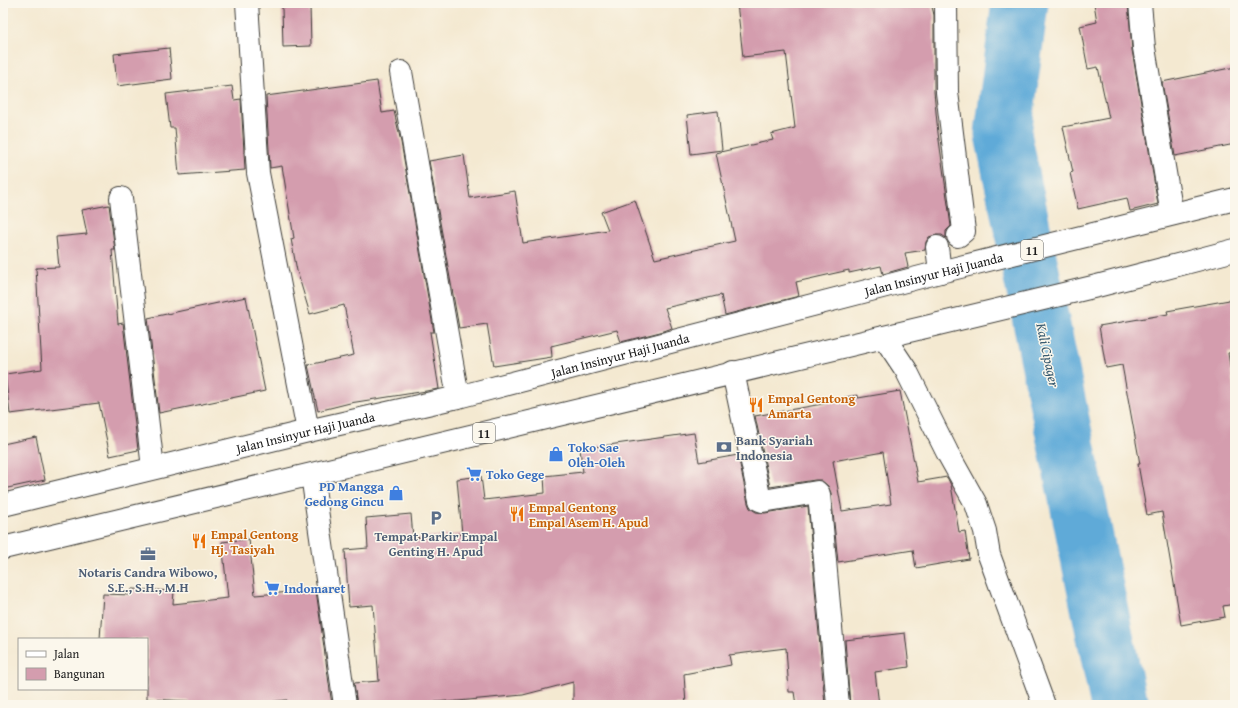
<svg xmlns="http://www.w3.org/2000/svg" width="1238" height="708" viewBox="0 0 1238 708" font-family="'Gentium Book Plus',serif">
<style>
.lines{fill:none;stroke-linecap:round;stroke-linejoin:round}
.river{stroke:#5faad8;stroke-width:57}
.building{fill:#d49dae;fill-rule:evenodd}
.street-casing{stroke:#3c3b37;stroke-width:24}
.highway-casing{stroke:#3c3b37;stroke-width:24}
.street{stroke:#fff;stroke-width:22}
.highway{stroke:#fff;stroke-width:22}
.labels{text-anchor:middle;dominant-baseline:central;stroke-width:3;stroke-linejoin:round;paint-order:stroke}
.shield{fill:#fbf7ec;stroke:#5f5e5a;stroke-width:1}
.shield-label{font-size:12px;font-weight:bold;fill:#1c1c1c}
.street-label{font-size:13px;fill:#1c1c1c;stroke:#fbf7ec}
.food-label{font-size:13px;font-weight:bold;fill:#c56008;stroke:#fbf7ec;text-anchor:start}
.service-label{font-size:13px;font-weight:bold;fill:#4e5e75;stroke:#fbf7ec}
.shop-label{font-size:13px;font-weight:bold;fill:#366cbe;stroke:#fbf7ec;text-anchor:start}
.water-label{font-size:14px;font-style:italic;fill:#3a5c71;stroke:#fbf7ec}
</style>
<rect width="100%" height="100%" fill="#fbf7ec"/>
<filter id="ink" filterUnits="userSpaceOnUse"><feTurbulence type="fractalNoise" baseFrequency=".025" numOctaves="2"/><feDisplacementMap in="SourceGraphic" scale="8" xChannelSelector="R" yChannelSelector="G"/><feConvolveMatrix kernelMatrix="1 2 1 2 8 2 1 2 1" color-interpolation-filters="sRGB"/></filter>
<filter id="wash" filterUnits="userSpaceOnUse"><feTurbulence type="fractalNoise" baseFrequency=".012" numOctaves="4" result="noise"/><feDisplacementMap in="SourceGraphic" scale="16" xChannelSelector="R" yChannelSelector="G"/><feGaussianBlur stdDeviation="0.9" result="paint"/><feColorMatrix in="noise" values="0 0 0 0 0 0 0 0 0 0 0 0 0 0 0 0 0 1.4 0 .05"/><feComposite in="paint" operator="in"/></filter>
<g filter="url(#wash)">
<rect width="100%" height="100%" fill="#f4e9d1"/>
<g class="lines">
<!-- river -->
<polyline class="river" points="1020,3 1003,134 1118,700 1121,705"/>
</g>
<g id="blocks">
<!-- building -->
<g class="building">
<polygon points="737,3 931,3 934,15 934,92 938,133 951,226 946,231 946,238 942,235 935,235 929,237 926,242 925,250 905,253 908,267 883,274 881,266 849,273 849,270 796,282 799,296 725,315 721,295 665,308 672,328 664,331 621,342 617,330 551,346 552,357 494,366 487,324 459,328 429,161 464,155 470,198 515,191 523,243 608,230 601,212 635,200 655,259 735,241 716,153 773,140 771,134 795,128 786,52 743,57"/>
<polygon points="1094,3 1128,3 1132,50 1158,204 1130,211 1127,198 1078,209 1070,173 1073,172 1063,127 1109,118 1098,67 1088,69 1080,26 1097,22"/>
<polygon points="310,6 311,46 283,47 282,7"/>
<polygon points="169,48 172,79 117,86 114,54"/>
<polygon points="1235,67 1235,144 1175,156 1162,82"/>
<polygon points="377,81 382,113 394,111 401,142 434,332 430,332 439,389 350,403 318,411 308,365 354,355 344,305 310,314 297,271 291,239 294,238 282,166 270,168 266,96"/>
<polygon points="232,86 234,100 241,99 245,170 179,175 175,128 170,128 166,94"/>
<polygon points="718,111 722,150 691,154 687,115"/>
<polygon points="109,205 115,250 112,250 118,324 123,323 138,450 110,456 99,403 10,414 5,374 42,369 36,268 59,267 56,237 87,234 82,210"/>
<polygon points="246,297 265,391 159,413 148,318"/>
<polygon points="1235,299 1235,352 1228,353 1235,397 1235,604 1223,606 1225,617 1181,625 1162,512 1147,515 1138,464 1140,464 1122,365 1106,368 1099,326 1168,314 1167,311"/>
<path d="M900,391L918,482L947,477L951,485L959,532L965,531L969,559L916,568L913,550L838,562L831,493L828,486L821,480H815L770,487L755,416L828,403V400L858,395V398ZM883,452L891,504L842,511L833,461Z"/>
<polygon points="694,433 699,462 738,455 748,503 750,508 756,512 765,513 808,506 825,705 796,705 794,692 789,692 786,648 729,655 731,665 684,674 686,705 573,705 573,682 523,695 447,702 447,701 403,705 357,705 354,683 379,681 373,605 349,607 345,550 368,548 366,518 411,514 413,538 462,534 457,479 481,476 484,500 545,493 544,476 583,472 580,449"/>
<polygon points="36,437 45,480 3,489 3,444"/>
<polygon points="249,539 255,595 316,590 332,705 287,705 287,700 241,705 188,705 188,701 147,699 147,639 100,639 103,594 132,595 132,589 174,591 173,604 228,598 222,542"/>
<polygon points="905,633 909,667 875,672 879,705 850,705 845,640"/>
</g>
</g>
</g>
<g filter="url(#ink)">
<use href="#blocks" fill-opacity="0" stroke="#3c3b37" stroke-width="1"/>
<g class="lines">
<!-- street casing -->
<g class="street-casing">
<g id="street">
<polyline points="247,3 258,173 308,431"/>
<polyline points="946,3 947,92 964,231 958,236"/>
<polyline points="1140,3 1144,48 1172,214"/>
<polyline points="401,72 458,397"/>
<polyline points="121,198 153,468"/>
<polyline points="937,247 940,272"/>
<polyline points="884,337 906,370 947,452 976,504 985,531 989,555 1044,705"/>
<polyline points="733,372 760,500 763,501 817,492 819,494 838,705"/>
<polyline points="312,475 345,705"/>
</g>
</g>
<!-- highway casing -->
<g class="highway-casing">
<g id="highway">
<path id="s1" d="M3,505L308,431L458,397L940,272L1235,199"/>
<polyline points="3,548 1097,286 1235,250"/>
</g>
</g>
<!-- street -->
<use href="#street" class="street"/>
<!-- highway -->
<use href="#highway" class="highway"/>
</g>
</g>
<!-- icons -->
<defs>
<g id="restaurant-bare" transform="scale(1.2)"><path d="M-5-6h1v4h1v-4h1v4h1v-4h1v5L-1.5 .5V6h-2V.5L-5-1ZM5-6V6H3V1.5H1.5Q1.5-4 5-6Z" fill="#e8710a" stroke="#fbf7ec" stroke-width="2.5" paint-order="stroke"/></g>
<g id="bank-bare" transform="scale(1.2)"><path d="M-6-4H6V4H-6ZM0-2.3a2.3 2.3 0 1 0 0 4.6a2.3 2.3 0 1 0 0-4.6Z" fill="#5c6f8a" stroke="#fbf7ec" stroke-width="2.5" paint-order="stroke"/></g>
<g id="shop-bare" transform="scale(1.2)"><path d="M-5-2.5h2.3a2.7 3.5 0 0 1 5.4 0H5L5.5 6h-11ZM-1.5-2.5h3a1.5 2.3 0 0 0-3 0Z" fill="#3f7fe0" stroke="#fbf7ec" stroke-width="2.5" paint-order="stroke"/></g>
<g id="supermarket-bare" transform="scale(1.2)"><path d="M-6-5.5h2.5l.6 2H6L4.5 2H-2.5L-4.4-4H-6ZM-1.5 3.2a1.3 1.3 0 1 0 .1 0ZM3 3.2a1.3 1.3 0 1 0 .1 0Z" fill="#3f7fe0" stroke="#fbf7ec" stroke-width="2.5" paint-order="stroke"/></g>
<g id="parking-bare" transform="scale(1.2)"><path d="M-3.5-5.5H1a3.5 3.5 0 0 1 0 7H-1V5.5H-3.5ZM-1-3.4V-.6H.8a1.4 1.4 0 0 0 0-2.8Z" fill="#5c6f8a" stroke="#fbf7ec" stroke-width="2.5" paint-order="stroke"/></g>
<g id="office-bare" transform="scale(1.2)"><path d="M-6-3h4V-5.5h4V-3h4V5H-6ZM-1-4.5V-3h2v-1.5ZM-6 0V1H6V0Z" fill="#5c6f8a" stroke="#fbf7ec" stroke-width="2.5" paint-order="stroke"/></g>
</defs>
<g fill-rule="evenodd">
<use href="#restaurant-bare" x="756" y="405"/>
<use href="#bank-bare" x="724" y="447"/>
<use href="#shop-bare" x="556" y="454"/>
<use href="#supermarket-bare" x="474" y="474"/>
<use href="#shop-bare" x="396" y="493"/>
<use href="#restaurant-bare" x="517" y="514"/>
<use href="#parking-bare" x="436" y="518"/>
<use href="#restaurant-bare" x="199" y="541"/>
<use href="#office-bare" x="148" y="554"/>
<use href="#supermarket-bare" x="272" y="588"/>
</g>
<g class="labels">
<!-- shield labels -->
<g class="shield">
<rect x="1021" y="240" width="22" height="20" rx="3"/>
<rect x="473" y="423" width="22" height="20" rx="3"/>
</g>
<g class="shield-label">
<text x="1032" y="250">11</text>
<text x="484" y="433">11</text>
</g>
<!-- street labels -->
<g class="street-label">
<text stroke="none"><textPath href="#s1" startOffset="959">Jalan Insinyur Haji Juanda</textPath></text>
<text stroke="none"><textPath href="#s1" startOffset="635">Jalan Insinyur Haji Juanda</textPath></text>
<text stroke="none"><textPath href="#s1" startOffset="311">Jalan Insinyur Haji Juanda</textPath></text>
</g>
<!-- food labels -->
<g class="food-label">
<text x="768" y="398">Empal Gentong<tspan x="768" dy="15">Amarta</tspan></text>
<text x="529" y="507">Empal Gentong<tspan x="529" dy="15">Empal Asem H. Apud</tspan></text>
<text x="211" y="534">Empal Gentong<tspan x="211" dy="15">Hj. Tasiyah</tspan></text>
</g>
<!-- service labels -->
<g class="service-label">
<text x="736" y="440" text-anchor="start">Bank Syariah<tspan x="736" dy="15">Indonesia</tspan></text>
<text x="436" y="536">Tempat Parkir Empal<tspan x="436" dy="15">Genting H. Apud</tspan></text>
<text x="148" y="572">Notaris Candra Wibowo,<tspan x="148" dy="15">S.E., S.H., M.H</tspan></text>
</g>
<!-- shop labels -->
<g class="shop-label">
<text x="568" y="447">Toko Sae<tspan x="568" dy="15">Oleh-Oleh</tspan></text>
<text x="486" y="474">Toko Gege</text>
<text x="384" y="486" text-anchor="end">PD Mangga<tspan x="384" dy="15">Gedong Gincu</tspan></text>
<text x="284" y="588">Indomaret</text>
</g>
<!-- water labels -->
<g class="water-label">
<text transform="translate(1048 355) rotate(78)">Kali Cipager</text>
</g>
</g>
<!-- margin -->
<rect width="1238" height="708" fill="none" stroke="#fbf7ec" stroke-width="16"/>
<!-- legend -->
<rect x="18" y="638" width="130" height="52" fill="#fbf7ec" stroke="#a29f99"/>
<rect x="26" y="651" width="20" height="6" fill="#ffffff" stroke="#a29f99"/>
<text x="54" y="658" font-size="12" fill="#1c1c1c">Jalan</text>
<rect x="26" y="668" width="20" height="12" fill="#d49dae" stroke="#a29f99"/>
<text x="54" y="678" font-size="12" fill="#1c1c1c">Bangunan</text>
</svg>
